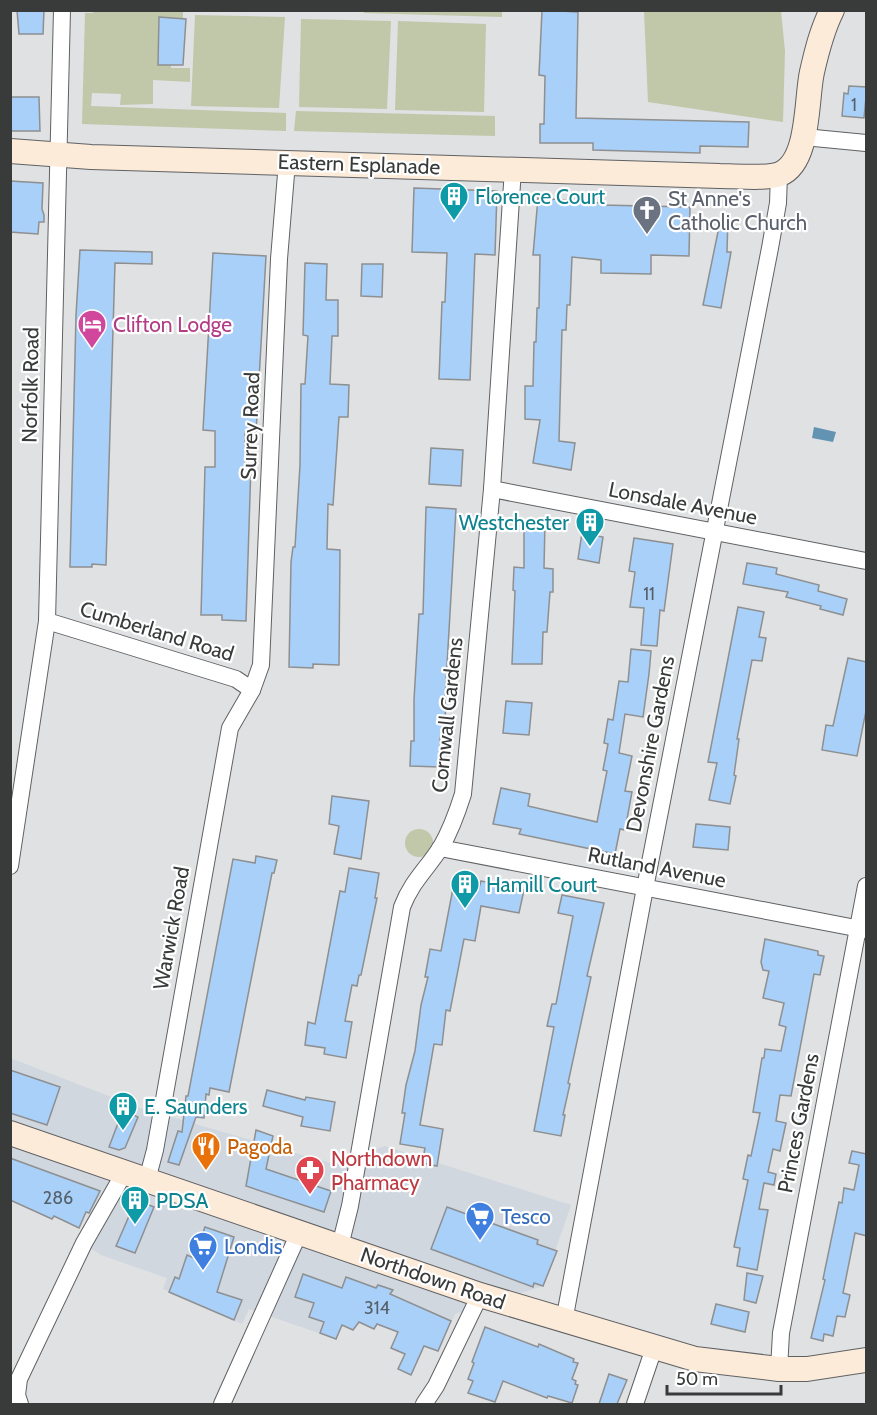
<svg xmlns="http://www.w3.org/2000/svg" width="877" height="1415" viewBox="0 0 877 1415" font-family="Cabin,sans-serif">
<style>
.built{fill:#d0d7df}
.green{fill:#c0c8a9}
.water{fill:#6293b2}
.building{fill:#a9d0f8;stroke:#8e8f91;stroke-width:1.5}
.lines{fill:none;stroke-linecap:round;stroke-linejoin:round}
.minor-casing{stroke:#606163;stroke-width:18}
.secondary-casing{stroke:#606163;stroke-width:26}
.minor{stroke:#fff;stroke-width:16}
.secondary{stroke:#fdebd9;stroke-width:24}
.labels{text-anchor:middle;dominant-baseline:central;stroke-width:4.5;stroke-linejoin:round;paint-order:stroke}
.number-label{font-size:18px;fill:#55606a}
.street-label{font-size:21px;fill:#393a3a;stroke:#fff}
.culture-label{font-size:21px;fill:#0d838f;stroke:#fff;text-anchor:start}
.worship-label{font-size:21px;fill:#5b616d;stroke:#fff;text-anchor:start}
.hotel-label{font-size:21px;fill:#b23c85;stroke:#fff;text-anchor:start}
.food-label{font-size:21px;fill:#c56008;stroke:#fff;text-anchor:start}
.health-label{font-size:21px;fill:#be3a42;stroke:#fff;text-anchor:start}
.shop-label{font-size:21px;fill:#366cbe;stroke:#fff;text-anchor:start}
</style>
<rect width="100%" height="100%" fill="#dfe1e3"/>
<!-- built -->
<polygon class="built" points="10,1058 140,1108 334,1164 385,1146 571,1205 543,1286 455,1314 443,1340 354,1300 336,1339 249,1309 242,1324 163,1289 167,1278 101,1255 77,1239 89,1213 40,1190 11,1185"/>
<!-- green -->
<g class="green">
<polygon points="94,11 183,11 183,19 159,17 158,65 171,65 171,68 190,68 190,82 153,80 153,104 120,105 121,94 92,93 91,106 286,113 286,131 82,124 85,13 93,13"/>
<polygon points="364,11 502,10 502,17 364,13"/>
<polygon points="644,11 781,11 785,51 783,122 648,102"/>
<polygon points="195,15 285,17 279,108 191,106"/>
<polygon points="301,19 391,21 387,109 299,107"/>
<polygon points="398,21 486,24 484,112 395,110"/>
<polygon points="296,111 495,116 495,136 294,131"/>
<circle cx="419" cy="843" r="14"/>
</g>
<!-- water -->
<polygon class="water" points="814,427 836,432 833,442 812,438"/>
<!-- building -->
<g class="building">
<polygon points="17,10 44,10 43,34 19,34"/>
<polygon points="542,10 578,12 576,118 749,122 748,147 700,146 700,153 593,150 593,143 540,143 540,124 544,124 545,76 539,75"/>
<polygon points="159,17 186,19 183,65 158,65"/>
<polygon points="849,86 867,87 864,118 842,116 844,93 848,94"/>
<polygon points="10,97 39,97 40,131 10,131"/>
<polygon points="10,181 43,183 42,209 44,215 44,222 39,222 38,234 10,232"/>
<polygon points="414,188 497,191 495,255 475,254 470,380 439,379 442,302 445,302 447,253 412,252"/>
<polygon points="538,198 601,203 601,205 690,207 689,256 651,255 651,274 601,273 601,260 572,257 570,305 567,305 566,330 562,330 559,441 575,443 571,470 533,463 540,420 525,419 525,386 533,386 534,342 536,342 537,308 539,308 540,255 533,255"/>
<polygon points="721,217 728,218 727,252 731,252 721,308 703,305"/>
<polygon points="80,250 152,252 152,264 115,263 106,565 92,564 92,567 70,567 76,315"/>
<polygon points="213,253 266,256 256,433 245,432 245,464 251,464 246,621 222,620 222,615 201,615 205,467 215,467 215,431 203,430"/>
<polygon points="305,263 327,264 326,300 338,300 338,336 332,336 330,384 349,385 348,417 339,417 333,505 328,504 327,549 340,550 339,665 313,664 313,668 289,667 291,562 293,547 295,547 300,465 301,384 305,384 308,336 303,335"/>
<polygon points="362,264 383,264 382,297 361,296"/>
<polygon points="431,448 463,450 461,486 429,484"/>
<polygon points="426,507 456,509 445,700 446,736 440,736 440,767 410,766 411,741 414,741 414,700 419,614 423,614"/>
<polygon points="524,522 545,522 544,568 553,569 553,592 550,592 547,632 543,632 542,664 512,664 515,591 513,590 514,567 524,568"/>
<polygon points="582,533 603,537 599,563 578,559"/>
<polygon points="634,538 673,544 664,611 660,610 657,646 641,645 644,608 630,607 635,572 629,571"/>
<polygon points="747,563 777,568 776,574 819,585 818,591 847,599 843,615 820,609 821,606 786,597 788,592 743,584"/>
<polygon points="738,607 764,612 759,637 766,638 762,661 752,660 737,739 739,739 734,775 736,776 730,804 709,800 717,763 708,762"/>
<polygon points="631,649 651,651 649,674 643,717 625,714 619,753 632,756 625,791 632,792 625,830 620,829 615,854 519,834 521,829 493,824 501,788 530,794 528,806 597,822 607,771 603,770 608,744 604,743 608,719 613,720 619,681 628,682"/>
<polygon points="848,658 867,662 867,706 857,756 822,750 826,725 833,726"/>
<polygon points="506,701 532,703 529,735 503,733"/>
<polygon points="332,796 369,801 361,859 334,854 339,826 329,824"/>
<polygon points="696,824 730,827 728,850 693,847"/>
<polygon points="256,856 277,860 274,873 272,873 229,1092 210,1088 209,1095 206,1094 204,1118 196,1117 179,1165 168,1162 178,1131 182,1132 186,1096 188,1096 233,859 255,863"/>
<polygon points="349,868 379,873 375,898 377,898 361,975 359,975 357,986 352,985 345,1021 352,1022 346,1058 324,1054 325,1048 305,1045 308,1022 315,1024 340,891 345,892"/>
<polygon points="481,881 524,890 519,913 481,906 475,941 464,939 450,1011 446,1010 442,1045 434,1044 420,1125 443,1129 437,1166 422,1163 425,1148 400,1144 405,1113 402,1113 406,1085 415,1051 421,1005 428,977 425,977 430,949 441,951 454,883 479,888"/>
<polygon points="562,895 604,903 587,976 591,977 568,1083 570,1084 563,1115 565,1115 561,1136 534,1131 554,1027 547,1026 552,1004 556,1004 573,916 558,913"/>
<polygon points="765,939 818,951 818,955 824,956 820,975 814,974 791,1096 780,1095 776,1121 786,1123 780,1151 773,1149 768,1172 776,1174 774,1185 764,1183 759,1209 768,1210 757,1270 737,1266 740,1248 734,1247 748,1180 743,1179 748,1155 751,1156 760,1113 753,1112 762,1058 764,1058 765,1049 781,1051 786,1027 779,1025 784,1003 763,998 769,971 763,970 761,962"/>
<polygon points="10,1070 60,1087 47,1125 10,1113"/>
<polygon points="267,1090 305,1100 306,1097 335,1102 330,1131 301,1126 303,1117 263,1106"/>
<polygon points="123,1110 138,1117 125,1148 119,1150 109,1147"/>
<polygon points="256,1130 273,1136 266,1169 331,1191 324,1212 246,1186"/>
<polygon points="852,1151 867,1154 867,1236 855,1233 843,1293 850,1295 845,1317 837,1316 833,1336 824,1334 823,1341 811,1338 825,1280 823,1279 839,1202 842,1203 844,1188 854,1190 859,1165 849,1163"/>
<polygon points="10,1158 100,1191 89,1213 86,1212 79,1228 54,1216 52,1219 10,1200"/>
<polygon points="136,1200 154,1207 135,1253 116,1246"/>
<polygon points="447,1207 538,1240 537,1244 557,1251 543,1286 534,1283 533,1287 431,1249"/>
<polygon points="205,1227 234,1237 217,1292 242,1300 234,1320 169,1292 175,1277 179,1279 187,1255 194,1258"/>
<polygon points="747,1273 763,1276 756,1303 744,1300"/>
<polygon points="303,1274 342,1288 346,1277 376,1288 378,1285 393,1290 390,1294 451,1321 438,1351 424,1346 411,1375 398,1369 405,1354 391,1348 398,1332 377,1324 374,1329 359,1322 353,1330 342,1325 336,1339 320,1333 324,1322 309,1317 314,1303 295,1297"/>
<polygon points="716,1304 749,1312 745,1332 711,1324"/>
<polygon points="485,1327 538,1347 539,1344 574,1359 573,1362 578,1363 572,1379 576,1381 575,1384 578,1385 572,1403 548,1396 547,1398 503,1381 495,1402 468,1393 473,1381 468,1379 474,1363 472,1362"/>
<polygon points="609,1374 627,1380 617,1404 599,1404"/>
</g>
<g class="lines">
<!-- minor casing -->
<g class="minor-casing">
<g id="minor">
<polyline points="804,137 866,143"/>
<polyline points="492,489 866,561"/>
<polyline points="47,621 236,679 252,690"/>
<polyline points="440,848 866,930"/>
<polyline points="10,866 47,621 62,10"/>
<polyline points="147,1180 155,1150 230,728 252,690 261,665 279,259 287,162"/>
<path d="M340,1246L350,1206L402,907C412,881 427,869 441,847C451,830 457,813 463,794L492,489L513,169"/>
<polyline points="564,1321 645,888 770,248 778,203 779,174"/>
<polyline points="779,1369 781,1333 866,886"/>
<polyline points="20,1404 17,1395 19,1379 84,1243 119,1182 123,1172"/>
<polyline points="222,1404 299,1233"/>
<polyline points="424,1404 436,1386 480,1295"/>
<polyline points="635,1404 654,1348"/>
</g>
</g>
<!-- secondary casing -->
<g class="secondary-casing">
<g id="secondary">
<path d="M10,151L91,157L720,176C735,176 768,179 780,174C810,162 806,98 812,72C817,50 822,30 832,10"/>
<polyline points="10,1133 480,1295 695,1359 779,1369 807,1369 866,1360"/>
</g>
</g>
<!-- minor -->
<use href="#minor" class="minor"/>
<!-- secondary -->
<use href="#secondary" class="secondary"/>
</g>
<!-- icons -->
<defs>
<g id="building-pin" transform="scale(1.5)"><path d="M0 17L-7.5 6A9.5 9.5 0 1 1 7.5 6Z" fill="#0f9aa8" stroke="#fff"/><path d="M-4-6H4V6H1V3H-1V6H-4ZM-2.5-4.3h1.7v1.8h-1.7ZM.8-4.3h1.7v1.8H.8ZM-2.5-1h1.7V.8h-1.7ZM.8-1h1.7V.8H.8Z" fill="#fff"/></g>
<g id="church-pin" transform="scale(1.5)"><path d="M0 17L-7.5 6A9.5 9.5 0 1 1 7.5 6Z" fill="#6b7280" stroke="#fff"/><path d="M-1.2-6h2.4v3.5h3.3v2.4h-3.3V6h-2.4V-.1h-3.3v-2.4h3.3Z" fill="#fff"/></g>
<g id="hotel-pin" transform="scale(1.5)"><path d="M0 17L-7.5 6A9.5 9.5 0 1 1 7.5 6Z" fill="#d1479c" stroke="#fff"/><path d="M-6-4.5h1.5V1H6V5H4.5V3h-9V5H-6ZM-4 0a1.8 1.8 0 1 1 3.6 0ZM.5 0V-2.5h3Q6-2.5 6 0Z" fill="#fff"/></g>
<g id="restaurant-pin" transform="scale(1.5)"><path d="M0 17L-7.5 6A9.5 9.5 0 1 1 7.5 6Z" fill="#e8710a" stroke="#fff"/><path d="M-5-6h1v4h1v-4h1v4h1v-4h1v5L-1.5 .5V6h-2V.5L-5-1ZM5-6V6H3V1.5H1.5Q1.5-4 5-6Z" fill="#fff"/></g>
<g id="pharmacy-pin" transform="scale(1.5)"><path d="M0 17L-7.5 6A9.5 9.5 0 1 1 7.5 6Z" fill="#e0444e" stroke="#fff"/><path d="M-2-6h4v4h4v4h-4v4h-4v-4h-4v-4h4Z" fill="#fff"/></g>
<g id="supermarket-pin" transform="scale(1.5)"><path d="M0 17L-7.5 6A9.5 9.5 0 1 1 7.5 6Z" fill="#3f7fe0" stroke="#fff"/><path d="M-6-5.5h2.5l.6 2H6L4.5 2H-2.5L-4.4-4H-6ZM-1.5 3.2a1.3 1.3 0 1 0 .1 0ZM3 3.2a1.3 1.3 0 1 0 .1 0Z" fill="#fff"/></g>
</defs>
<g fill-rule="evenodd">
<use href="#building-pin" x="454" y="196"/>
<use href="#church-pin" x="647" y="210"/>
<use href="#hotel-pin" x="92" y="324"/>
<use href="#building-pin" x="590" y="522"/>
<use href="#building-pin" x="465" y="884"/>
<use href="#building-pin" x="123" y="1106"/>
<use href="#restaurant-pin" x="206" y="1146"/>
<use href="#pharmacy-pin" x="310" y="1170"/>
<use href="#building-pin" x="135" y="1200"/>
<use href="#supermarket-pin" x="480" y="1216"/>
<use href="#supermarket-pin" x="203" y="1246"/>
</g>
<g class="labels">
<!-- number labels -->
<g class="number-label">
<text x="854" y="105">1</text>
<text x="649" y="594">11</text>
<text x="58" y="1198">286</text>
<text x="377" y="1308">314</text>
</g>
<!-- street labels -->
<g class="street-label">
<text transform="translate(359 164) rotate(2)">Eastern Esplanade</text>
<text transform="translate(30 385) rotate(-89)">Norfolk Road</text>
<text transform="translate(250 426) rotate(-88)">Surrey Road</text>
<text transform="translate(683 503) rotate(11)">Lonsdale Avenue</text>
<text transform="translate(157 631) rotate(17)">Cumberland Road</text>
<text transform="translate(447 715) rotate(-84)">Cornwall Gardens</text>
<text transform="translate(650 744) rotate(-79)">Devonshire Gardens</text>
<text transform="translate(657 867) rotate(11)">Rutland Avenue</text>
<text transform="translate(171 928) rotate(-80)">Warwick Road</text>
<text transform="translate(798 1123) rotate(-79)">Princes Gardens</text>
<text transform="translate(433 1278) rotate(19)">Northdown Road</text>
</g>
<!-- culture labels -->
<g class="culture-label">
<text x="475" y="196">Florence Court</text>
<text x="569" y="522" text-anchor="end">Westchester</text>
<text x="486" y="884">Hamill Court</text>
<text x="144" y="1106">E. Saunders</text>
<text x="156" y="1200">PDSA</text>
</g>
<!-- worship labels -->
<g class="worship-label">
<text x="668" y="198">St Anne's<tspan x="668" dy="24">Catholic Church</tspan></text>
</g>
<!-- hotel labels -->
<g class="hotel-label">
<text x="113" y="324">Clifton Lodge</text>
</g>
<!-- food labels -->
<g class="food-label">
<text x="227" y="1146">Pagoda</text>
</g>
<!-- health labels -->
<g class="health-label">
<text x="331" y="1158">Northdown<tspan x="331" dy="24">Pharmacy</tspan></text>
</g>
<!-- shop labels -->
<g class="shop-label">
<text x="501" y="1216">Tesco</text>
<text x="224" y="1246">Londis</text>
</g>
</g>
<!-- border -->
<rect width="877" height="1415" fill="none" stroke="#393a3a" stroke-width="24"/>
<!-- scale -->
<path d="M667 1385v9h114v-9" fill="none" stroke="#393a3a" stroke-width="3"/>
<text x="676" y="1385" font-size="18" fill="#393a3a" stroke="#ffffff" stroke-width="4.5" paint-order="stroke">50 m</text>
</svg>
